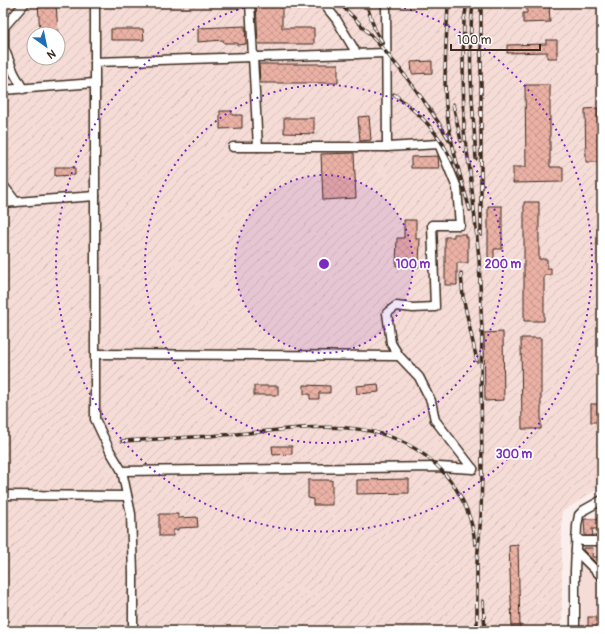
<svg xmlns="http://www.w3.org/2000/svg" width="605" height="634" viewBox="0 0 605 634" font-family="Pangolin,sans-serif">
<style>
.built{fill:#f6dcd7}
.industrial{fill:url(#industrial-furrows);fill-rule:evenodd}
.building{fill:url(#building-cross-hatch);stroke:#3b2a1e}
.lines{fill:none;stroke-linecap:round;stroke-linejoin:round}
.minor-casing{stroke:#3b2a1e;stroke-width:11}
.minor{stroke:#fff;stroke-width:8}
.rail-casing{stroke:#3b2a1e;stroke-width:3.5}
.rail{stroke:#fff;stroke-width:2;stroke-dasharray:6;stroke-linecap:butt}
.ring{fill:none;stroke:#7b2cbf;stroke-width:2;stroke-dasharray:2 4}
.centre{fill:#7b2cbf;stroke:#fff;stroke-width:2}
.ring-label{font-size:12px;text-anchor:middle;font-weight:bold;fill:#7b2cbf;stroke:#fff;stroke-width:3.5;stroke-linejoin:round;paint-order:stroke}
</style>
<defs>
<pattern id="industrial-furrows" width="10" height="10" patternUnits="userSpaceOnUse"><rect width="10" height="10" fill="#f6dcd7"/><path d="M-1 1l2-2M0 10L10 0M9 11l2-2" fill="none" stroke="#d4bdb8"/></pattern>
<pattern id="building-cross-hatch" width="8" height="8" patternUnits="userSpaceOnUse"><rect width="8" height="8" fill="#ebb1a5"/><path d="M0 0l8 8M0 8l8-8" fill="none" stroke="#ca988e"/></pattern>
</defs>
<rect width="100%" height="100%" fill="#fbefed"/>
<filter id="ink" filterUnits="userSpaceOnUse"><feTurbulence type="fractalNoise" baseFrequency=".025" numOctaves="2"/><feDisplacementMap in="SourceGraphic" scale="8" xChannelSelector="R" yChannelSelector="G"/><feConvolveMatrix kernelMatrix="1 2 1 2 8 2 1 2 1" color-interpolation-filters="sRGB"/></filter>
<g filter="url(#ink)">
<!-- built -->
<polygon class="built" points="582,517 602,517 602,631 582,631 581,557"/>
<!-- industrial -->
<path class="industrial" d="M3,3H602V486L562,512V631H3ZM34,34H58V58H34Z"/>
<!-- building -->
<g class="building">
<polygon points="38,3 56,3 58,34 40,34"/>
<polygon points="256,3 282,3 282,28 314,28 314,44 258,44"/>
<polygon points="527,3 549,3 550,22 523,23 523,13 527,13"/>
<polygon points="245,26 246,44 237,45 237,43 224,43 223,40 198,42 198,28"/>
<polygon points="111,29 143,29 144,40 111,40"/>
<polygon points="546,40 557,40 557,58 547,58 547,52 507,53 507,45 546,44"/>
<polygon points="432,61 432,73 412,74 411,62"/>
<polygon points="259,64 338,64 338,83 260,83"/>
<polygon points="525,85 550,85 550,167 563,167 563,182 513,183 513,167 526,167"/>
<polygon points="598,108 599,162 586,162 585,109"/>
<polygon points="220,111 232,111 232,115 242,115 242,128 220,129"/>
<polygon points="369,116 371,140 360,141 358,117"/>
<polygon points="284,118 314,118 314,134 284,133"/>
<polygon points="354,153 356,198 323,200 321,154"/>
<polygon points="438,156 439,168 411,168 411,157"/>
<polygon points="55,167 75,167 75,175 55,176"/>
<polygon points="524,202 539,202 539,259 547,259 547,268 551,268 551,275 544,275 544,321 524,321"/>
<polygon points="488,206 502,206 502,249 494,249 494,260 488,260"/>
<polygon points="404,220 416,220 416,239 420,239 419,267 396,266 397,238 404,238"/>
<polygon points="454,234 465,234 465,237 468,237 468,263 457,263 457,285 445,285 445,237 454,237"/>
<polygon points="503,332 504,400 485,401 484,333"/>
<polygon points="521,338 541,338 541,429 522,429"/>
<polygon points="378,384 379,392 357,394 356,386"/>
<polygon points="304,385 330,386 330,393 319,393 319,399 310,399 310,394 304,394"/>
<rect x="254" y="386" width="24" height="9"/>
<rect x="591" y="404" width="11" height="18"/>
<polygon points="272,446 292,446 292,454 273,455"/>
<polygon points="409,479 409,493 357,494 357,480"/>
<polygon points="308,480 332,480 332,505 313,505 313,499 308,498"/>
<polygon points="159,514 178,514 178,518 197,517 198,527 178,528 178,530 173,530 173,536 159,536"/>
<polygon points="584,519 602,519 602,529 592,529 593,536 585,536"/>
<polygon points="518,545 520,628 512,628 509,546"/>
<polygon points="583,548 593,548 592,557 602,557 602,563 596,563 583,550"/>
<rect x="588" y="617" width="13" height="14"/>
</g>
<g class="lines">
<!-- minor casing -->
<g class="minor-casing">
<g id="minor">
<polyline points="95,3 95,419 110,451 122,471 439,467 473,469"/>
<polyline points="250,3 258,147"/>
<polyline points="323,3 336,19 357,54"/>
<polyline points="95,62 386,53"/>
<polyline points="23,89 14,73 4,48 4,27 25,3"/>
<polyline points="3,90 95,83"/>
<polyline points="233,147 387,147 386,3"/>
<polyline points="387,147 439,144 457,188 460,225 432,225 435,307 413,308 396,306 387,313 391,343 399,356 419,377 431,401 435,420 473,469"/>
<polyline points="3,185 16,202"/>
<polyline points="3,203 95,196"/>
<polyline points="95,354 399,356"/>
<polyline points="122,471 131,514 133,573 133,631"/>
<polyline points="3,495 127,496"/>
<polyline points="576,538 582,541 602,541"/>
<polyline points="576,551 602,577"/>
<polyline points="575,631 575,571 577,526 579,515 584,510 602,500"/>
</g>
</g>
<!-- minor -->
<use href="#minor" class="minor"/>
<!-- rail casing -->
<g class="rail-casing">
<g id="rail">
<path d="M339,3C382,44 420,91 450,141"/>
<polyline points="366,3 375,30 383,43"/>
<path d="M448,3C447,36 443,73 446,106C450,142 460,176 470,210"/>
<polyline points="467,3 464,20 463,63 464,131 470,171 479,258 482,332 481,377 482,471 481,515 477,562 477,631"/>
<path d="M473,3C467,54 473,107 476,159"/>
<polyline points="481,3 481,235"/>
<path d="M394,94C423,117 437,130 453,163"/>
<polyline points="453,104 461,141"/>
<polyline points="461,273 463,297 477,361"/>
<path d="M122,441C160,439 198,437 237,434C310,428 389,411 444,473C461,492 473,518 475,544"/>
<polyline points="483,601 485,631"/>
</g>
</g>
<!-- rail -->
<use href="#rail" class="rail"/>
</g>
</g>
<!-- distance rings -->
<circle cx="324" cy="264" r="89" fill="#7b2cbf" fill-opacity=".12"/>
<g class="ring">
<circle cx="324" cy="264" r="89"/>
<circle cx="324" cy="264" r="179"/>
<path d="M387 3A268 268 0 1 1 261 3"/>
</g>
<circle cx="324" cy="264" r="6" class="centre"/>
<g class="ring-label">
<text x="413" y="268">100 m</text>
<text x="503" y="268">200 m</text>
<text x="514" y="458">300 m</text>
</g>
<!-- margin -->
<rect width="605" height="634" fill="none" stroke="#fff" stroke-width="16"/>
<rect x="8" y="8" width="589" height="618" fill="none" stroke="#3b2a1e" stroke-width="1.5" filter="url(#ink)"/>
<!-- north arrow -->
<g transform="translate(46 46) rotate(147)"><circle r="19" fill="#ffffff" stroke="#b1aaa5"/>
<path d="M0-3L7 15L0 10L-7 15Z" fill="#1f6fb2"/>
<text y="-6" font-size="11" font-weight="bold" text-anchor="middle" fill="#3b2a1e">N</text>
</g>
<!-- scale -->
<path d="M451 44v6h89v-6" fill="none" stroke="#3b2a1e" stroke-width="2"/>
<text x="457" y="44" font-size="12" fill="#3b2a1e" stroke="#ffffff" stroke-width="3" paint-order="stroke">100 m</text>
</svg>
